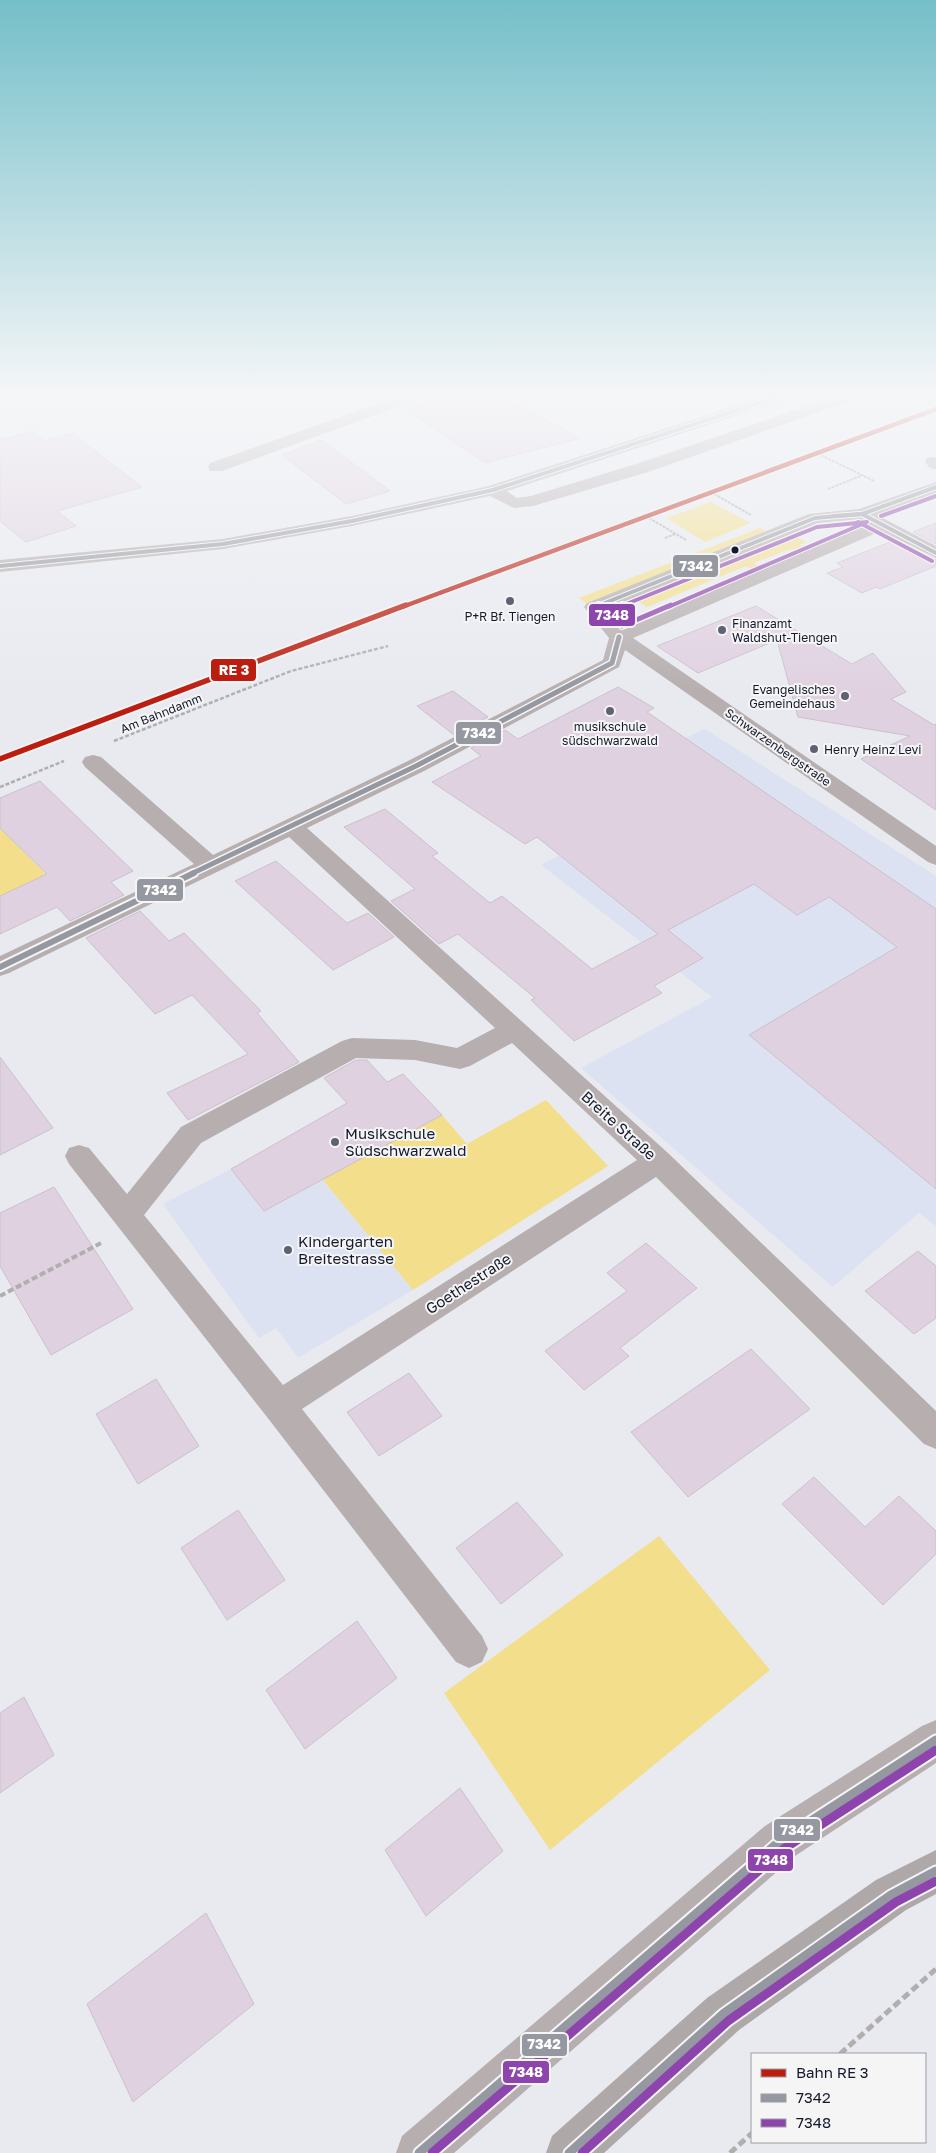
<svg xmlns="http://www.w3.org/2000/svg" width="936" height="2153" viewBox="0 0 936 2153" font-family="'Golos Text',sans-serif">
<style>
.built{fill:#dde2f3}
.green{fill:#f3de8b}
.building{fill:#e0d1e1;stroke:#cac1cc}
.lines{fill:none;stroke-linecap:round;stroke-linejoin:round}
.path-far3{stroke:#b1aeb0;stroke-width:2;stroke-dasharray:3 1;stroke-linecap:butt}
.path-far2{stroke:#b1aeb0;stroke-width:2.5;stroke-dasharray:4 2;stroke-linecap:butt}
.path-far1{stroke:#b1aeb0;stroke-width:4;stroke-dasharray:6 3;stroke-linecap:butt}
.path{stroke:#b1aeb0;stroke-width:5;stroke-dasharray:8 4;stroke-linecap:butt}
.minor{fill:#b6aeaf;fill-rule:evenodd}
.major{fill:#afa8a9;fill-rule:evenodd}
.bus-1-far3-casing{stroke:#f5f5f5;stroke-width:6}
.bus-1-far2-casing{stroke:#f5f5f5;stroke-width:8}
.bus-1-far1-casing{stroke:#f5f5f5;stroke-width:10}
.bus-1-casing{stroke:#f5f5f5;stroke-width:13}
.bus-2-far2-casing{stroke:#f5f5f5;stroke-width:6}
.bus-2-far1-casing{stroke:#f5f5f5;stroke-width:8}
.bus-2-casing{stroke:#f5f5f5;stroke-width:13}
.bus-1-far3{stroke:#9698a1;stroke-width:4}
.bus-1-far2{stroke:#9698a1;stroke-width:5}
.bus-1-far1{stroke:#9698a1;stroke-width:6}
.bus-1{stroke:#9698a1;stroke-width:9}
.bus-2-far2{stroke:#8e44ad;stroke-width:4}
.bus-2-far1{stroke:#8e44ad;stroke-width:5}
.bus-2{stroke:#8e44ad;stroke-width:9}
.rail-1-far1-casing{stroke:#f5f5f5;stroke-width:7}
.rail-1-casing{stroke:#f5f5f5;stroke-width:9}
.rail-1-far1{stroke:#bb1e10;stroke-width:4.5}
.rail-1{stroke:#bb1e10;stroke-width:5.5}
.bus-dot{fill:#15192e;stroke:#f5f5f5;stroke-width:2}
.poi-dot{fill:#5f6272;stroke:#f5f5f5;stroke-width:2}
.labels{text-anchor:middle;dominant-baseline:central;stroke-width:4;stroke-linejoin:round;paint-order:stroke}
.far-poi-label{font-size:12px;fill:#15192e;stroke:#f5f5f5}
.far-street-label{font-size:12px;fill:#15192e;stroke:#f5f5f5}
.street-label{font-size:15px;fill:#15192e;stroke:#f5f5f5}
.poi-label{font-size:15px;fill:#15192e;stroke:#f5f5f5;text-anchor:start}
.line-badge{stroke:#f5f5f5;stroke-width:2}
.badge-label{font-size:14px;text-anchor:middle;font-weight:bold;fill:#fff}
</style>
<rect width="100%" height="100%" fill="#e8eaf0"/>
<!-- built -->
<g class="built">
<polygon points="705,729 936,876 936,1226 919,1213 833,1287 581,1068 712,997 541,865 655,805 610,771"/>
<polygon points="231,1169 264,1211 322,1179 413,1290 298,1358 276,1328 259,1338 163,1204"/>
</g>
<!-- green -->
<g class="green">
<polygon points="711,502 751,523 705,542 666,518"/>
<polygon points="760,528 767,532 586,603 579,598"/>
<polygon points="795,536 806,542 800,545 805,548 796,552 790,549 754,563 761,568 754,571 746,566 647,607 636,600"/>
<polygon points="0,828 55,883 0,896"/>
<polygon points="546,1100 608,1166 413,1290 322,1179 442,1115 467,1144"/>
<polygon points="659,1536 770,1670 550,1850 444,1693"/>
</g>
<!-- building -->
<g class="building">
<polygon points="456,392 494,392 580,438 485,463 404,408"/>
<polygon points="33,431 45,441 72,433 142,487 57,511 76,526 26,542 0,521 0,440"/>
<polygon points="321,440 390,491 346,504 282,455"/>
<polygon points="936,523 936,544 913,532"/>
<polygon points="895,540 936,560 936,566 880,589 876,587 862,593 827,573 843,567 837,563"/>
<polygon points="756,606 852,664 873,653 906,692 891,699 934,725 936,724 936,810 861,759 910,736 798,717 777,640 698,673 657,646"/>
<polygon points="618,687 654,708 647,712 936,909 936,1189 749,1035 897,947 829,897 797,915 754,884 668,930 703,958 654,986 662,993 574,1041 531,1000 535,998 458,934 439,944 391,901 415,889 344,827 385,809 438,853 432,856 490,903 502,896 592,969 658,934 537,837 525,844 432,782 481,756 471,748 505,730 518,739"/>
<polygon points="453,691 488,717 454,735 417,706"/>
<polygon points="40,781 133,871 111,882 124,895 70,921 57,907 0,934 0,896 47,874 0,828 0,798"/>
<polygon points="276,861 347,923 368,913 394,937 333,970 235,881"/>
<polygon points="140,911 169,941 184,933 261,1011 257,1013 299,1062 188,1120 167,1093 248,1054 192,995 155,1014 86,938"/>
<polygon points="0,1057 53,1128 0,1155"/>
<polygon points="356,1060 367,1060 387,1082 403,1074 442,1115 264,1211 231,1169 347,1103 324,1078"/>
<polygon points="54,1187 133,1309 51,1355 0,1266 0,1213"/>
<polygon points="646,1243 697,1288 620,1348 629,1356 584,1390 545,1351 627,1291 607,1273"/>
<polygon points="918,1251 936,1266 936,1318 914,1334 865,1291"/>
<polygon points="751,1349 810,1409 688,1497 631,1432"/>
<polygon points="409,1373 442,1416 379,1456 347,1412"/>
<polygon points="156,1379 199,1446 138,1484 96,1414"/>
<polygon points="814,1477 865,1527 899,1496 936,1531 936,1554 883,1605 782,1504"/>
<polygon points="517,1502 563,1555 501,1604 456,1548"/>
<polygon points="238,1510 285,1580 227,1620 181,1548"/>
<polygon points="357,1621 397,1678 305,1749 266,1690"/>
<polygon points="24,1697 54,1755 0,1793 0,1713"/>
<polygon points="460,1788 503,1851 426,1916 385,1850"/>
<polygon points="206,1913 254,2004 133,2102 87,2004"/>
</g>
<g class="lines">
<!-- path-far3 -->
<g class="path-far3">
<polyline points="821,455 874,481"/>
<polyline points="828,489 863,475"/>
<polyline points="714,494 751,515"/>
<polyline points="649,518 686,540"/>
<polyline points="665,538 675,534"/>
</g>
<!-- path-far2 -->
<g class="path-far2">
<polyline points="114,741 291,671 388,646"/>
<polyline points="0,787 64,761"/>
</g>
<!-- path-far1 -->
<polyline class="path-far1" points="0,1296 103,1242"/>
<!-- path -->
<g class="path">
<polyline points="840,2054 936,1969"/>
<polyline points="730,2153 752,2133"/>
</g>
<!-- minor -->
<g class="minor">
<polygon points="411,392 433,392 430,395 222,471 210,471 208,467 210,463"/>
<polygon points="778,392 801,392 798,395 507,491 517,498 531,496 636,464 849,392 871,392 868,395 648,472 533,506 514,508 490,496 352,526 223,549 0,572 0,560 223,539 352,516 489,486"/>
<polygon points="933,457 936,458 936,469 930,468 925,462 927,458"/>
<path d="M936,482V493L877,515L936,546V558L881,531L633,638L936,846V865L928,862L625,650L619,667L424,771L307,828L668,1153L936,1411V1449L924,1444L656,1177L302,1409L482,1636L488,1649L482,1662L469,1668L456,1662L267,1417L69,1164L65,1156L69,1148L79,1145L89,1148L127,1194L181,1127L342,1041L352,1038L415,1040L457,1048L495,1028L289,837L9,973L0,976V956L194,864L85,767L82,762L85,757L93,755L101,757L213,855L408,761L603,660L609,638L584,607L587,603L809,514L859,509ZM859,519L868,524L622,628L606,609L818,523ZM512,1043L637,1160L283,1385L144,1215L201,1143L356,1058L415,1060L460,1069L470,1066Z"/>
<polygon points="936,1720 936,1763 795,1856 454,2153 396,2153 402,2136 765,1826 922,1726"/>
</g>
<!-- major -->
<polygon class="major" points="936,1850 936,1894 906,1910 739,2030 604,2153 546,2153 552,2136 707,1998 876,1880"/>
<!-- bus-1-far3 casing -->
<g class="bus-1-far3-casing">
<g id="bus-1-far3">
<polyline points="833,516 862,514 936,487"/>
<polyline points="0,566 223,544 352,521 493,490 793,392"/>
<polyline points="595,607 815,518 862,514 936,553"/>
</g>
</g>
<!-- bus-1-far2 casing -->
<g class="bus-1-far2-casing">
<g id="bus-1-far2">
<polyline points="594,607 598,605"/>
<polyline points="191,874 416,766 612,663 619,637"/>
</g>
</g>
<!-- bus-1-far1 casing -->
<g class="bus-1-far1-casing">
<polyline id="bus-1-far1" points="0,967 194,873"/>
</g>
<!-- bus-1 casing -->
<g class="bus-1-casing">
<g id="bus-1">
<polyline points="419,2153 780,1841 936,1740"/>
<polyline points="569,2153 723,2014 891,1895 936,1871"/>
</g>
</g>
<!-- bus-2-far2 casing -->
<g class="bus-2-far2-casing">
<g id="bus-2-far2">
<polyline points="881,516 936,496"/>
<polyline points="858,522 932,561"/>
<polyline points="619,607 817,527 867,522 668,607"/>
</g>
</g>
<!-- bus-2-far1 casing -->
<g class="bus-2-far1-casing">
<polyline id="bus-2-far1" points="622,605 608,611 622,626 671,605"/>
</g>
<!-- bus-2 casing -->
<g class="bus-2-casing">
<g id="bus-2">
<polyline points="432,2153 785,1848 936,1750"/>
<polyline points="582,2153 728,2021 896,1902 936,1881"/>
</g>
</g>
<!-- bus-1-far3 -->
<use href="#bus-1-far3" class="bus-1-far3"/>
<!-- bus-1-far2 -->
<use href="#bus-1-far2" class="bus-1-far2"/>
<!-- bus-1-far1 -->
<use href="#bus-1-far1" class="bus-1-far1"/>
<!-- bus-1 -->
<use href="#bus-1" class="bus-1"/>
<!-- bus-2-far2 -->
<use href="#bus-2-far2" class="bus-2-far2"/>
<!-- bus-2-far1 -->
<use href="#bus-2-far1" class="bus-2-far1"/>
<!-- bus-2 -->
<use href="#bus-2" class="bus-2"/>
<!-- rail-1-far1 casing -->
<g class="rail-1-far1-casing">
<polyline id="rail-1-far1" points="402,607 936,409"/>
</g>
<!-- rail-1 casing -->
<g class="rail-1-casing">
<polyline id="rail-1" points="0,759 406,605"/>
</g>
<!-- rail-1-far1 -->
<use href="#rail-1-far1" class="rail-1-far1"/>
<!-- rail-1 -->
<use href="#rail-1" class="rail-1"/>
</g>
<!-- sky -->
<linearGradient id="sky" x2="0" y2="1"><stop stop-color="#75bfc9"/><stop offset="0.57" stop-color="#f5f6f8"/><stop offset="1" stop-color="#f5f6f8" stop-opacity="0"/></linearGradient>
<rect width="936" height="693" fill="url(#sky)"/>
<!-- markers -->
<circle class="bus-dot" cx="735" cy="550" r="4.5"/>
<g class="poi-dot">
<circle cx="510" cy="601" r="5"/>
<circle cx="722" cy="630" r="5"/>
<circle cx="845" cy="696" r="5"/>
<circle cx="610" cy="711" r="5"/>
<circle cx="814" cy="749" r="5"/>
<circle cx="335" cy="1142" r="5"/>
<circle cx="288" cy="1250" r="5"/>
</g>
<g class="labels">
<!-- far-poi labels -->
<g class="far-poi-label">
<text x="510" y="616">P+R Bf. Tiengen</text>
<text x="732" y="623" text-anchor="start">Finanzamt<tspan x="732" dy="14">Waldshut-Tiengen</tspan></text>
<text x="835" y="689" text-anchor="end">Evangelisches<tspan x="835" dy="14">Gemeindehaus</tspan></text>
<text x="610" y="726">musikschule<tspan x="610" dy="14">südschwarzwald</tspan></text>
<text x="824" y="749" text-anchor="start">Henry Heinz Levi</text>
</g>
<!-- far-street labels -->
<g class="far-street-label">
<text transform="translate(161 713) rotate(-22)">Am Bahndamm</text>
<text transform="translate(778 747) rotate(35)">Schwarzenbergstraße</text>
</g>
<!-- street labels -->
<g class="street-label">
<text transform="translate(619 1125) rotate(42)">Breite Straße</text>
<text transform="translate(468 1283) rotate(-33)">Goethestraße</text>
</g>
<!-- poi labels -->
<g class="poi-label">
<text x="345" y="1133">Musikschule<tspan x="345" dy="17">Südschwarzwald</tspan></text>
<text x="298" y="1241">Kindergarten<tspan x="298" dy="17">Breitestrasse</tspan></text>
</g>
</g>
<g class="line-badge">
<rect x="672" y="554" width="47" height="24" rx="5" fill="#9698a1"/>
<rect x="588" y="603" width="48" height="24" rx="5" fill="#8e44ad"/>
<rect x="210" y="658" width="47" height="24" rx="5" fill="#bb1e10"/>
<rect x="455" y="721" width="47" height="24" rx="5" fill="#9698a1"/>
<rect x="136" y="878" width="48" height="24" rx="5" fill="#9698a1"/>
<rect x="773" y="1818" width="48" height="24" rx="5" fill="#9698a1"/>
<rect x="747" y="1848" width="47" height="24" rx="5" fill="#8e44ad"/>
<rect x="521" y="2033" width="47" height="24" rx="5" fill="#9698a1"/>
<rect x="502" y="2060" width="48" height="24" rx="5" fill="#8e44ad"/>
</g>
<g class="badge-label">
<text x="696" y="571">7342</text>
<text x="612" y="620">7348</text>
<text x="234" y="675">RE 3</text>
<text x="479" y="738">7342</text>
<text x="160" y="895">7342</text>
<text x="797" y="1835">7342</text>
<text x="771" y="1865">7348</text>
<text x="544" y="2049">7342</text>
<text x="526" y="2077">7348</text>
</g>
<!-- legend -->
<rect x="751" y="2053" width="175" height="90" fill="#f5f5f5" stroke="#9b9da5"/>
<rect x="761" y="2069" width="25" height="8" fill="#bb1e10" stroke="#9b9da5"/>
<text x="796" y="2078" font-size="15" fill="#15192e">Bahn RE 3</text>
<rect x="761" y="2094" width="25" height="8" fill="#9698a1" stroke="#9b9da5"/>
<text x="796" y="2103" font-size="15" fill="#15192e">7342</text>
<rect x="761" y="2119" width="25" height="8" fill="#8e44ad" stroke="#9b9da5"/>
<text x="796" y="2128" font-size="15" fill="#15192e">7348</text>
</svg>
